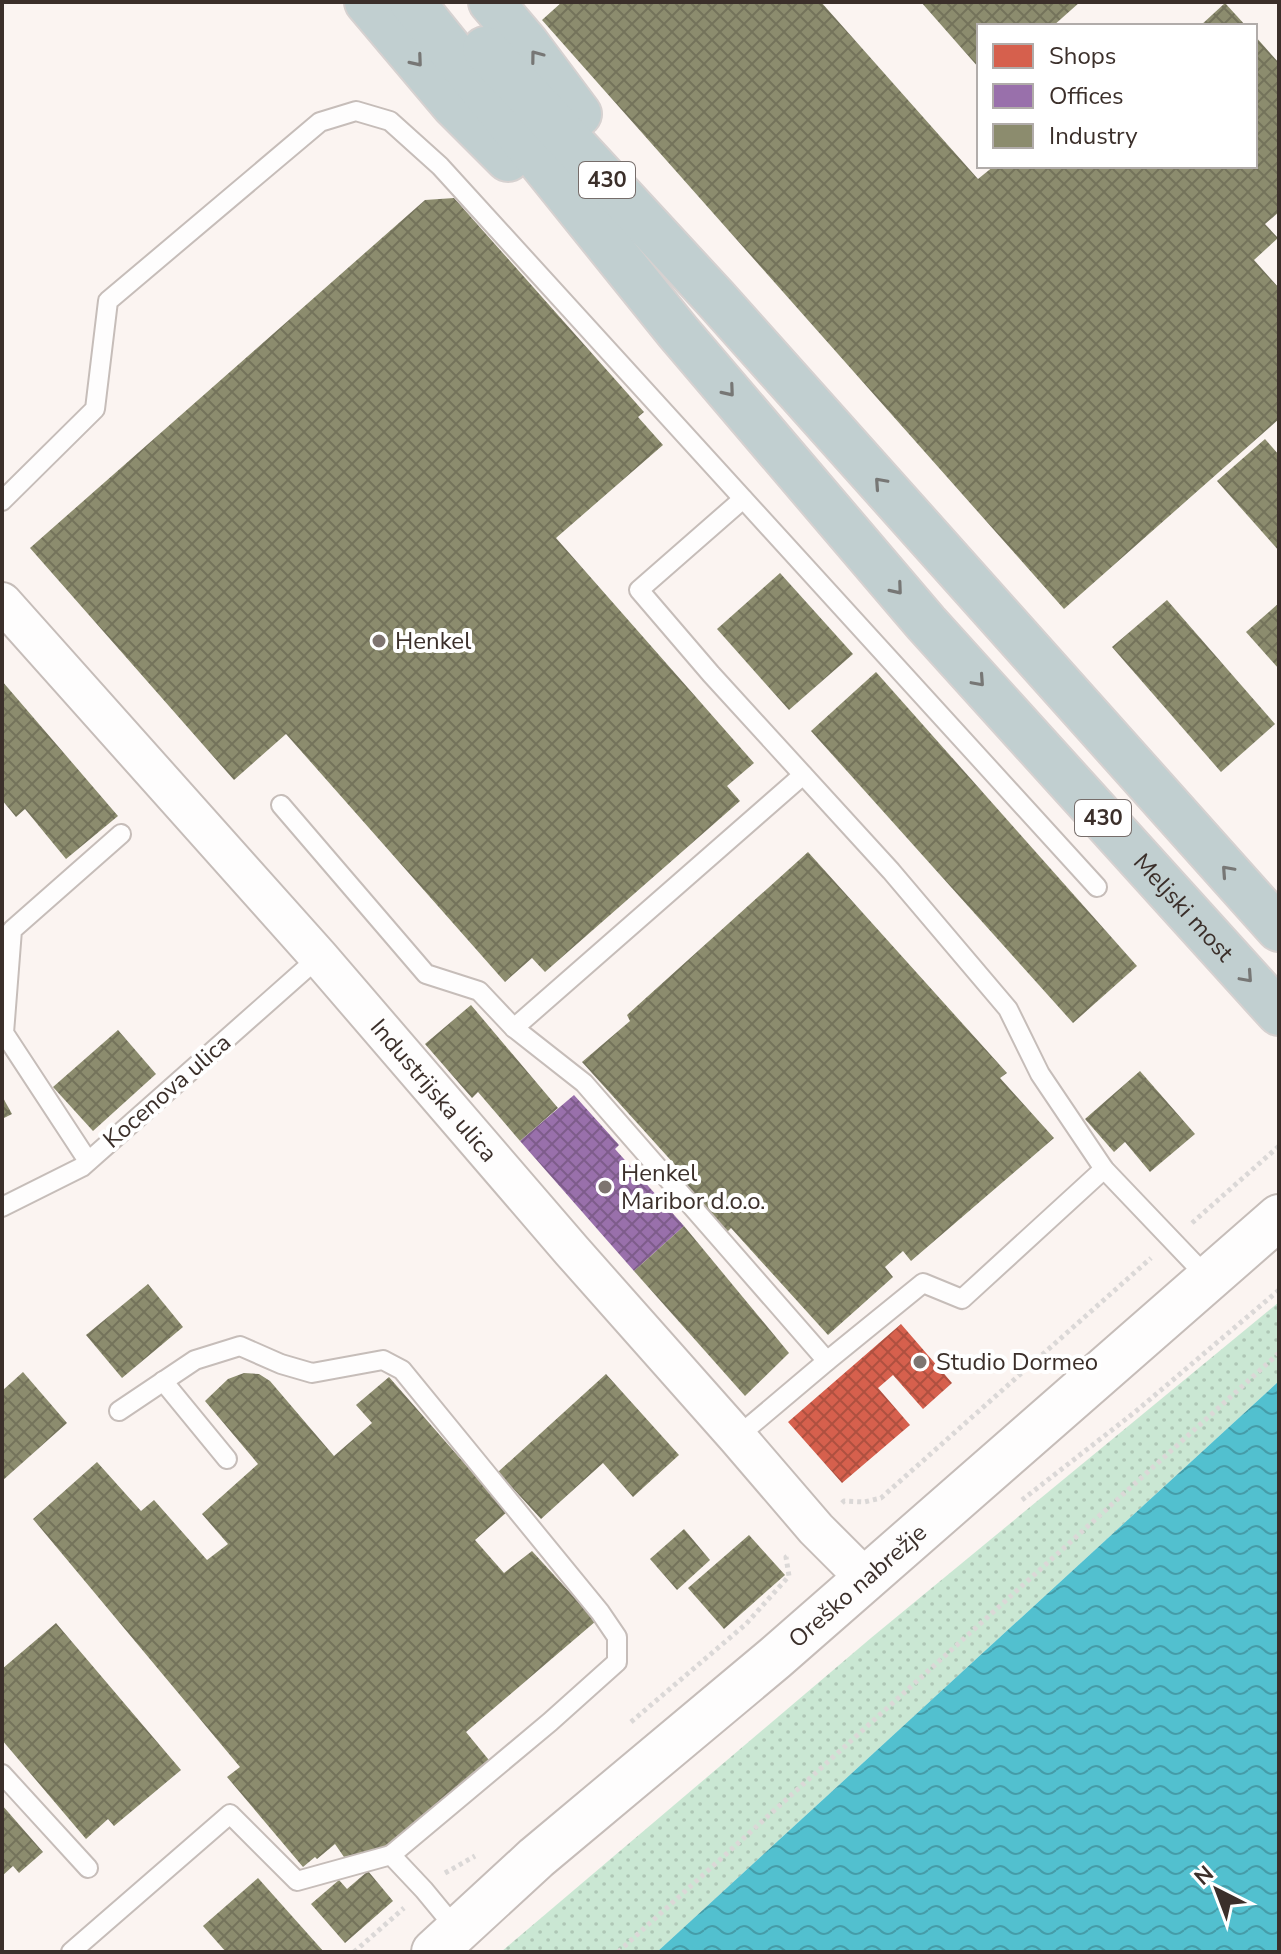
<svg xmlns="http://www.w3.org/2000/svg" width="1281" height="1954" viewBox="0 0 1281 1954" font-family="'Nunito Sans',sans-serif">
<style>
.green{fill:url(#green-dots)}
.water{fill:url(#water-waves)}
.shops{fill:url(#shops-cross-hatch)}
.offices{fill:url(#offices-cross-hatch)}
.industry{fill:url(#industry-cross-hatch)}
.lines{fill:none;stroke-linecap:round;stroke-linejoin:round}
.lane-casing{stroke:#c6bdb9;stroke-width:22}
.street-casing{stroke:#c6bdb9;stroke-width:42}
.secondary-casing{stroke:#c6bdb9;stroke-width:48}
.highway-casing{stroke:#d6d1d0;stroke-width:48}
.path{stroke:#dbd8d7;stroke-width:5;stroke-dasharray:4 4;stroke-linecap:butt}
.lane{stroke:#fefdfd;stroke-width:18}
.street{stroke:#fefdfd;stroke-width:38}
.secondary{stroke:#fefdfd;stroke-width:44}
.highway{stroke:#c1cfd0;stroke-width:44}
.oneway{stroke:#777775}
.poi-dot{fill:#7e7470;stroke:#fff;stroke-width:3}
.labels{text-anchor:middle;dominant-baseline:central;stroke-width:8;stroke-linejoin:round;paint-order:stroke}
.shield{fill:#fff;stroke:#766d6a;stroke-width:2}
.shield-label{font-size:22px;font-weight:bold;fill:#3b2f2a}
.poi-label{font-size:24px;fill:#3b2f2a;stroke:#fff;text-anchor:start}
.street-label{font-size:24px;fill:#3b2f2a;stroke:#fff}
</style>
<defs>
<pattern id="green-dots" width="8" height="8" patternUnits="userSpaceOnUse" patternTransform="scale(2)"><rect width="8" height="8" fill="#cae7d3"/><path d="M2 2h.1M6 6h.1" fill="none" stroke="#aec6b5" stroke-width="1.8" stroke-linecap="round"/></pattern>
<pattern id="water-waves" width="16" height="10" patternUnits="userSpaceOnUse" patternTransform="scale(2)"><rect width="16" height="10" fill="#52c0cf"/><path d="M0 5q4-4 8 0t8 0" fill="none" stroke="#459ca8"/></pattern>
<pattern id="shops-cross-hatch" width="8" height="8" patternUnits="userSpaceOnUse" patternTransform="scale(2)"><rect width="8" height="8" fill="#d6604d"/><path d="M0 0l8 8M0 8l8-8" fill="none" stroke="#af5040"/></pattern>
<pattern id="offices-cross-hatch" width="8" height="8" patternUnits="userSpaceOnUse" patternTransform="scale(2)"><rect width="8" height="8" fill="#9970ab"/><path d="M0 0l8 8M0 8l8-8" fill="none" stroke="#7e5c8b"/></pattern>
<pattern id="industry-cross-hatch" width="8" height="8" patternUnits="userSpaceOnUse" patternTransform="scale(2)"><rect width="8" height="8" fill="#8c8c6e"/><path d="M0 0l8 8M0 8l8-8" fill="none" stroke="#74735b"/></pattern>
</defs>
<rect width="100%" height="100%" fill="#fbf4f1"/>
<!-- green -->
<polygon class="green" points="1279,1302 1279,1381 657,1952 501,1952 871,1638"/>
<!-- water -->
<polygon class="water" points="1279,1381 1279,1952 657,1952"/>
<!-- shops -->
<polygon class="shops" points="901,1324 952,1383 923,1409 893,1375 878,1388 910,1425 842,1483 788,1422"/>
<!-- offices -->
<polygon class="offices" points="574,1095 619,1145 615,1149 684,1226 634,1271 520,1141"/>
<!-- industry -->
<g class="industry">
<polygon points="562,2 821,2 978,179 994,166 1255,166 1255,36 1279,63 1279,212 1265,224 1278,238 1254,260 1279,288 1279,419 1064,609 542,20"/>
<polygon points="921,2 1080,2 1053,26 979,26 979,68"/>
<polygon points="1225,3 1246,26 1200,26"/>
<polygon points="454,198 644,412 638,417 663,445 556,538 754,763 727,786 740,801 545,972 532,958 505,982 286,734 234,780 30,548 425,200"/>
<polygon points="1265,439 1279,455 1279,551 1217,481"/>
<polygon points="780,573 853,654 789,710 717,629"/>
<polygon points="1167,600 1275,724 1221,772 1112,647"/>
<polygon points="1279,603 1279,669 1246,632"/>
<polygon points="876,672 1137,966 1073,1023 811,731"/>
<polygon points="2,681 118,816 66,859 25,809 16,817 2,800"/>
<polygon points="808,852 1007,1073 1000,1078 1054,1138 911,1261 903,1251 885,1267 893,1277 828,1335 731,1228 725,1234 678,1182 685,1176 582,1062 630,1021 627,1015"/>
<polygon points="471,1005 558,1108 520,1141 478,1092 472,1098 425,1044"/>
<polygon points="118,1030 156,1074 93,1131 53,1087"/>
<polygon points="1140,1071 1195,1134 1150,1172 1125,1142 1114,1152 1085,1119"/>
<polygon points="2,1096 12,1114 2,1119"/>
<polygon points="684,1226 789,1353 745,1396 634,1271"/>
<polygon points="148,1284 183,1327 122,1378 86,1335"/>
<polygon points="23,1372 67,1423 2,1481 2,1391"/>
<polygon points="244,1373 259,1374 270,1381 334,1456 372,1423 356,1405 389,1377 507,1512 475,1540 504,1573 532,1551 596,1621 466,1732 493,1765 391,1846 344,1857 335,1844 317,1859 315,1857 303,1867 227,1777 240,1767 33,1519 97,1462 141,1511 154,1500 207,1560 228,1544 202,1514 258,1464 205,1401 228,1379"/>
<polygon points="606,1374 679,1455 633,1497 603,1463 541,1519 498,1472"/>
<polygon points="684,1529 710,1560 677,1590 650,1559"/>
<polygon points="749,1535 785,1575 724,1629 688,1588"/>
<polygon points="56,1623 181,1770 114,1826 108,1819 86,1839 2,1740 2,1669"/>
<polygon points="2,1805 43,1852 19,1873 13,1866 2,1876"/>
<polygon points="368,1871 393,1901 345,1943 311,1904 339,1880 347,1889"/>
<polygon points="258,1878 324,1952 226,1952 203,1926"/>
</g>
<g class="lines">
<!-- lane casing -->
<g class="lane-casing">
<g id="lane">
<polyline points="743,499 639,590 711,674 891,871 1008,1009 1040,1074 1104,1169 1209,1279"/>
<polyline points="2,501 95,409 108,301 320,122 356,111 390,121 440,166 1097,887"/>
<polyline points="281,805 426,974 479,991 514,1028 584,1083 827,1361"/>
<polyline points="514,1028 803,775"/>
<polyline points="88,1161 4,1033 12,930 121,834"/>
<polyline points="2,1207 82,1167 319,957"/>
<polyline points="163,1381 227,1459"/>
<polyline points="119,1411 195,1360 240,1346 281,1364 312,1373 383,1360 402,1370 600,1612 617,1637 617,1662 550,1722 391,1855"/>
<polyline points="737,1437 827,1361 923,1283 962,1299 1104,1169"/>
<polyline points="2,1774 88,1868"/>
<polyline points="71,1952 230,1814 297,1881 391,1855 424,1890 457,1930"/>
</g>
</g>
<!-- street casing -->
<g class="street-casing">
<g id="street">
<path id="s1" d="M2,602L319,957L572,1251L737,1437L816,1529L865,1578"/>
</g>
</g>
<!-- secondary casing -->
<g class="secondary-casing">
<g id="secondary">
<path id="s2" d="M434,1952L536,1858L775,1658L1279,1217"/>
</g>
</g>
<!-- highway casing -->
<g class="highway-casing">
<g id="highway">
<polyline points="367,2 454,105 508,159"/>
<path id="s3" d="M412,2L678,332L926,623L1279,1013"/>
<polyline points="491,2 526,43 579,114"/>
<polyline points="485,49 716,299 1279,929"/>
</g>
</g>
<!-- path -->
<g class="path">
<polyline points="1192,1223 1279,1146"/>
<polyline points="1022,1500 1135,1412 1279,1290"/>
<polyline points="842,1503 844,1501 864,1502 881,1498 1151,1258"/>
<polyline points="631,1722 746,1624 789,1576 786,1557 789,1555"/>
<polyline points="445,1873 475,1856"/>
<polyline points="354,1952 404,1908"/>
<polyline points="618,1952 1279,1353"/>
</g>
<!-- lane -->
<use href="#lane" class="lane"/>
<!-- street -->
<use href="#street" class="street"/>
<!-- secondary -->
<use href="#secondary" class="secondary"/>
<!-- highway -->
<use href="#highway" class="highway"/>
</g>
<!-- one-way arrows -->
<defs><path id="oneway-chevron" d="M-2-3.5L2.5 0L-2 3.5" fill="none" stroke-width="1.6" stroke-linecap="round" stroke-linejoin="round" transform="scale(2)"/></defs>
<g class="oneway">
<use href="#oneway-chevron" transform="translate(536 56) rotate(-127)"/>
<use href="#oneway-chevron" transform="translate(417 61) rotate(50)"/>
<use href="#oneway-chevron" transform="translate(729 391) rotate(50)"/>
<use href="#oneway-chevron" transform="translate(880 483) rotate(-132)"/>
<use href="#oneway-chevron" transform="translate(897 589) rotate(50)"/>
<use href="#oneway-chevron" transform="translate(979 681) rotate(48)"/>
<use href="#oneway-chevron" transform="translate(1227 871) rotate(-132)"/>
<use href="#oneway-chevron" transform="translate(1247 977) rotate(48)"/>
</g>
<!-- markers -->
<g class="poi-dot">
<circle cx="379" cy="641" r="8"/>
<circle cx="605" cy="1187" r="8"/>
<circle cx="920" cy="1362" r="8"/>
</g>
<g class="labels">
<!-- shield labels -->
<g class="shield">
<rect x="579" y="162" width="56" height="36" rx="6"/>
<rect x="1075" y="800" width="56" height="36" rx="6"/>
</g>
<g class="shield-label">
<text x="607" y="180">430</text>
<text x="1103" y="818">430</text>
</g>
<!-- poi labels -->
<g class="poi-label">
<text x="395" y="641">Henkel</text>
<text x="621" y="1173">Henkel<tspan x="621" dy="28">Maribor d.o.o.</tspan></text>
<text x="936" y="1362">Studio Dormeo</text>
</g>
<!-- street labels -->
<g class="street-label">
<text stroke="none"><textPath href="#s3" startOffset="1190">Meljski most</textPath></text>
<text stroke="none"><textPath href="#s1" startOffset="652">Industrijska ulica</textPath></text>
<text transform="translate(167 1091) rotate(-41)">Kocenova ulica</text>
<text stroke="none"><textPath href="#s2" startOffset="560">Oreško nabrežje</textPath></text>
</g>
</g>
<!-- border -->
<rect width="1281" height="1954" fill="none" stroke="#3b2f2a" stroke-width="8"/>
<!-- legend -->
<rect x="977" y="24" width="280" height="144" fill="#ffffff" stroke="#b1acaa" stroke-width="2"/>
<rect x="993" y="44" width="40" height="24" fill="#d6604d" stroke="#b1acaa" stroke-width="2"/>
<text x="1049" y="64" font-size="24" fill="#3b2f2a">Shops</text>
<rect x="993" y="84" width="40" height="24" fill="#9970ab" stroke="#b1acaa" stroke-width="2"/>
<text x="1049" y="104" font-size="24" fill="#3b2f2a">Offices</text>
<rect x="993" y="124" width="40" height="24" fill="#8c8c6e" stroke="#b1acaa" stroke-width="2"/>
<text x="1049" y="144" font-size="24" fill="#3b2f2a">Industry</text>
<!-- north arrow -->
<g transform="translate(1217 1890) rotate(318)" stroke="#ffffff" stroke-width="6" paint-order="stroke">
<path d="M0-6L14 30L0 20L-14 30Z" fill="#3b2f2a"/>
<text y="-12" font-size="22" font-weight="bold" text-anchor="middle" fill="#3b2f2a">N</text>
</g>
</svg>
